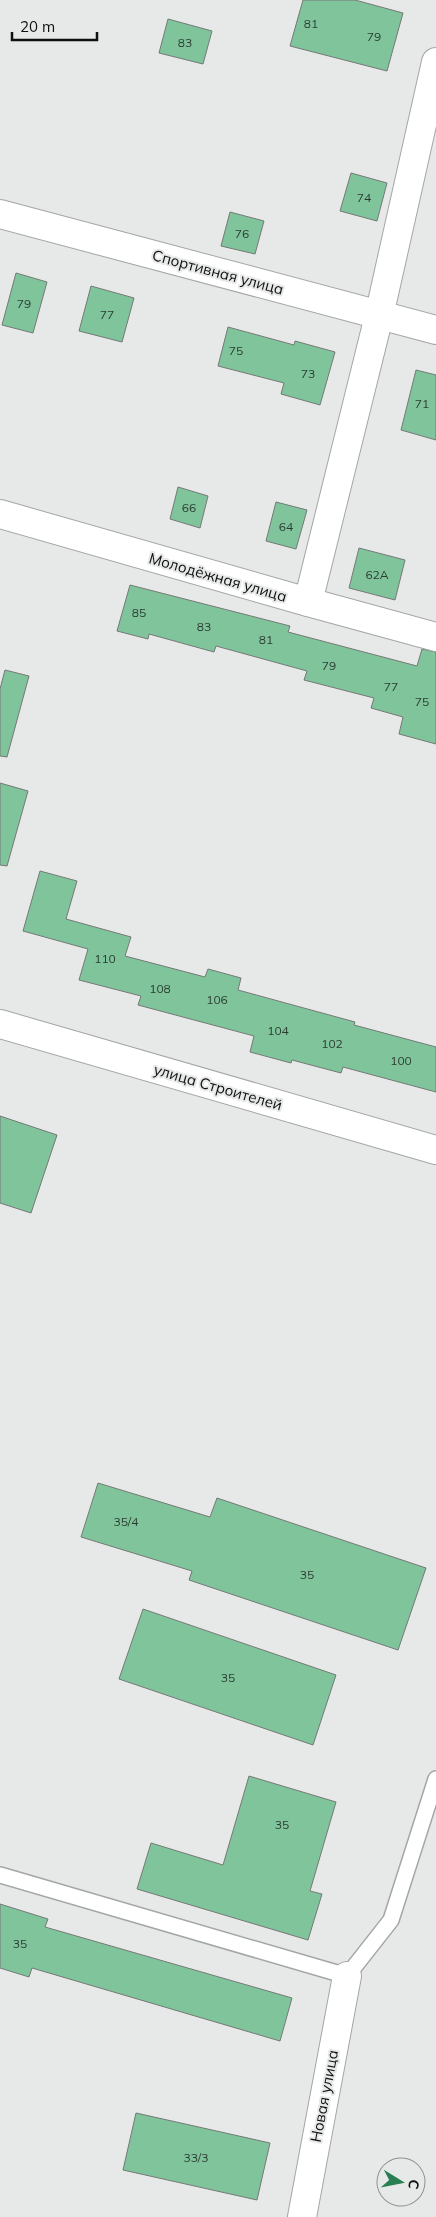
<svg xmlns="http://www.w3.org/2000/svg" width="436" height="2217" viewBox="0 0 436 2217" font-family="Mulish,sans-serif">
<style>
.building{fill:#80c49c;stroke:#757976}
.lines{fill:none;stroke-linecap:round;stroke-linejoin:round}
.service-casing{stroke:#a3a7a4;stroke-width:18}
.minor-casing{stroke:#a3a7a4;stroke-width:30}
.service{stroke:#fff;stroke-width:15}
.minor{stroke:#fff;stroke-width:28}
.labels{text-anchor:middle;dominant-baseline:central;stroke-width:4;stroke-linejoin:round;paint-order:stroke}
.number-label{font-size:12px;fill:#2b3d32}
.street-label{font-size:15px;fill:#0f100f;stroke:#e6e9e7}
</style>
<rect width="100%" height="100%" fill="#e6e9e7"/>
<!-- building -->
<g class="building">
<polygon points="303,0 355,0 403,13 387,71 290,46"/>
<polygon points="168,19 212,31 203,64 159,53"/>
<polygon points="351,173 387,183 377,221 340,211"/>
<polygon points="230,212 264,221 255,254 221,246"/>
<polygon points="16,273 47,282 33,333 2,325"/>
<polygon points="91,286 134,298 122,342 79,331"/>
<polygon points="228,327 294,345 295,341 335,352 320,405 281,394 284,383 218,366"/>
<polygon points="416,370 436,375 436,440 401,430"/>
<polygon points="178,487 208,496 200,528 170,519"/>
<polygon points="276,502 307,510 296,549 266,541"/>
<polygon points="359,548 405,560 395,600 349,588"/>
<polygon points="130,585 290,626 288,632 417,666 422,649 436,652 436,744 399,734 403,717 371,708 374,698 304,680 307,671 216,646 214,652 149,634 148,639 117,631"/>
<polygon points="5,670 29,676 7,757 0,756 0,689"/>
<polygon points="0,783 28,791 7,866 0,865"/>
<polygon points="40,871 77,881 66,919 131,937 125,956 205,977 208,969 241,978 238,990 355,1022 354,1025 436,1047 436,1092 343,1067 341,1073 292,1060 291,1063 250,1052 254,1036 138,1005 141,996 79,980 88,949 23,931"/>
<polygon points="0,1116 57,1135 31,1213 0,1203"/>
<polygon points="98,1483 210,1517 217,1498 426,1568 398,1650 189,1580 192,1571 81,1537"/>
<polygon points="143,1609 336,1675 313,1745 119,1679"/>
<polygon points="249,1776 336,1802 310,1891 322,1894 308,1940 137,1889 151,1843 223,1865"/>
<polygon points="0,1904 48,1919 45,1927 292,1998 280,2041 32,1968 29,1977 0,1968"/>
<polygon points="136,2113 270,2143 257,2200 123,2170"/>
</g>
<g class="lines">
<!-- service casing -->
<g class="service-casing">
<polyline id="service" points="0,1875 347,1976 391,1920 436,1779"/>
</g>
<!-- minor casing -->
<g class="minor-casing">
<g id="minor">
<polyline points="0,214 436,330"/>
<polyline points="0,514 308,602 436,637"/>
<polyline points="308,602 379,316 436,62"/>
<polyline points="0,1024 436,1150"/>
<polyline points="302,2217 347,1976"/>
</g>
</g>
<!-- service -->
<use href="#service" class="service"/>
<!-- minor -->
<use href="#minor" class="minor"/>
</g>
<g class="labels">
<!-- number labels -->
<g class="number-label">
<text x="311" y="23">81</text>
<text x="374" y="36">79</text>
<text x="185" y="42">83</text>
<text x="364" y="197">74</text>
<text x="242" y="233">76</text>
<text x="24" y="303">79</text>
<text x="107" y="314">77</text>
<text x="236" y="350">75</text>
<text x="308" y="373">73</text>
<text x="422" y="403">71</text>
<text x="189" y="507">66</text>
<text x="286" y="526">64</text>
<text x="377" y="574">62А</text>
<text x="139" y="612">85</text>
<text x="204" y="626">83</text>
<text x="266" y="639">81</text>
<text x="329" y="665">79</text>
<text x="391" y="686">77</text>
<text x="422" y="701">75</text>
<text x="105" y="958">110</text>
<text x="160" y="988">108</text>
<text x="217" y="999">106</text>
<text x="278" y="1030">104</text>
<text x="332" y="1043">102</text>
<text x="401" y="1060">100</text>
<text x="126" y="1521">35/4</text>
<text x="307" y="1574">35</text>
<text x="228" y="1677">35</text>
<text x="282" y="1824">35</text>
<text x="20" y="1943">35</text>
<text x="196" y="2157">33/3</text>
</g>
<!-- street labels -->
<g class="street-label">
<text transform="translate(218 272) rotate(15)">Спортивная улица</text>
<text transform="translate(218 577) rotate(16)">Молодёжная улица</text>
<text transform="translate(218 1087) rotate(16)">улица Строителей</text>
<text transform="translate(324 2096) rotate(-79)">Новая улица</text>
</g>
</g>
<!-- north arrow -->
<g transform="translate(401 2182) rotate(100)"><circle r="24" fill="#e6e9e7" stroke="#909291"/>
<path d="M0-4L9 19L0 12L-9 19Z" fill="#277f53"/>
<text y="-8" font-size="14" font-weight="bold" text-anchor="middle" fill="#0f100f">С</text>
</g>
<!-- scale -->
<path d="M12 32v8h85v-8" fill="none" stroke="#0f100f" stroke-width="2.5"/>
<text x="20" y="32" font-size="15" fill="#0f100f" stroke="#e6e9e7" stroke-width="4" paint-order="stroke">20 m</text>
</svg>
